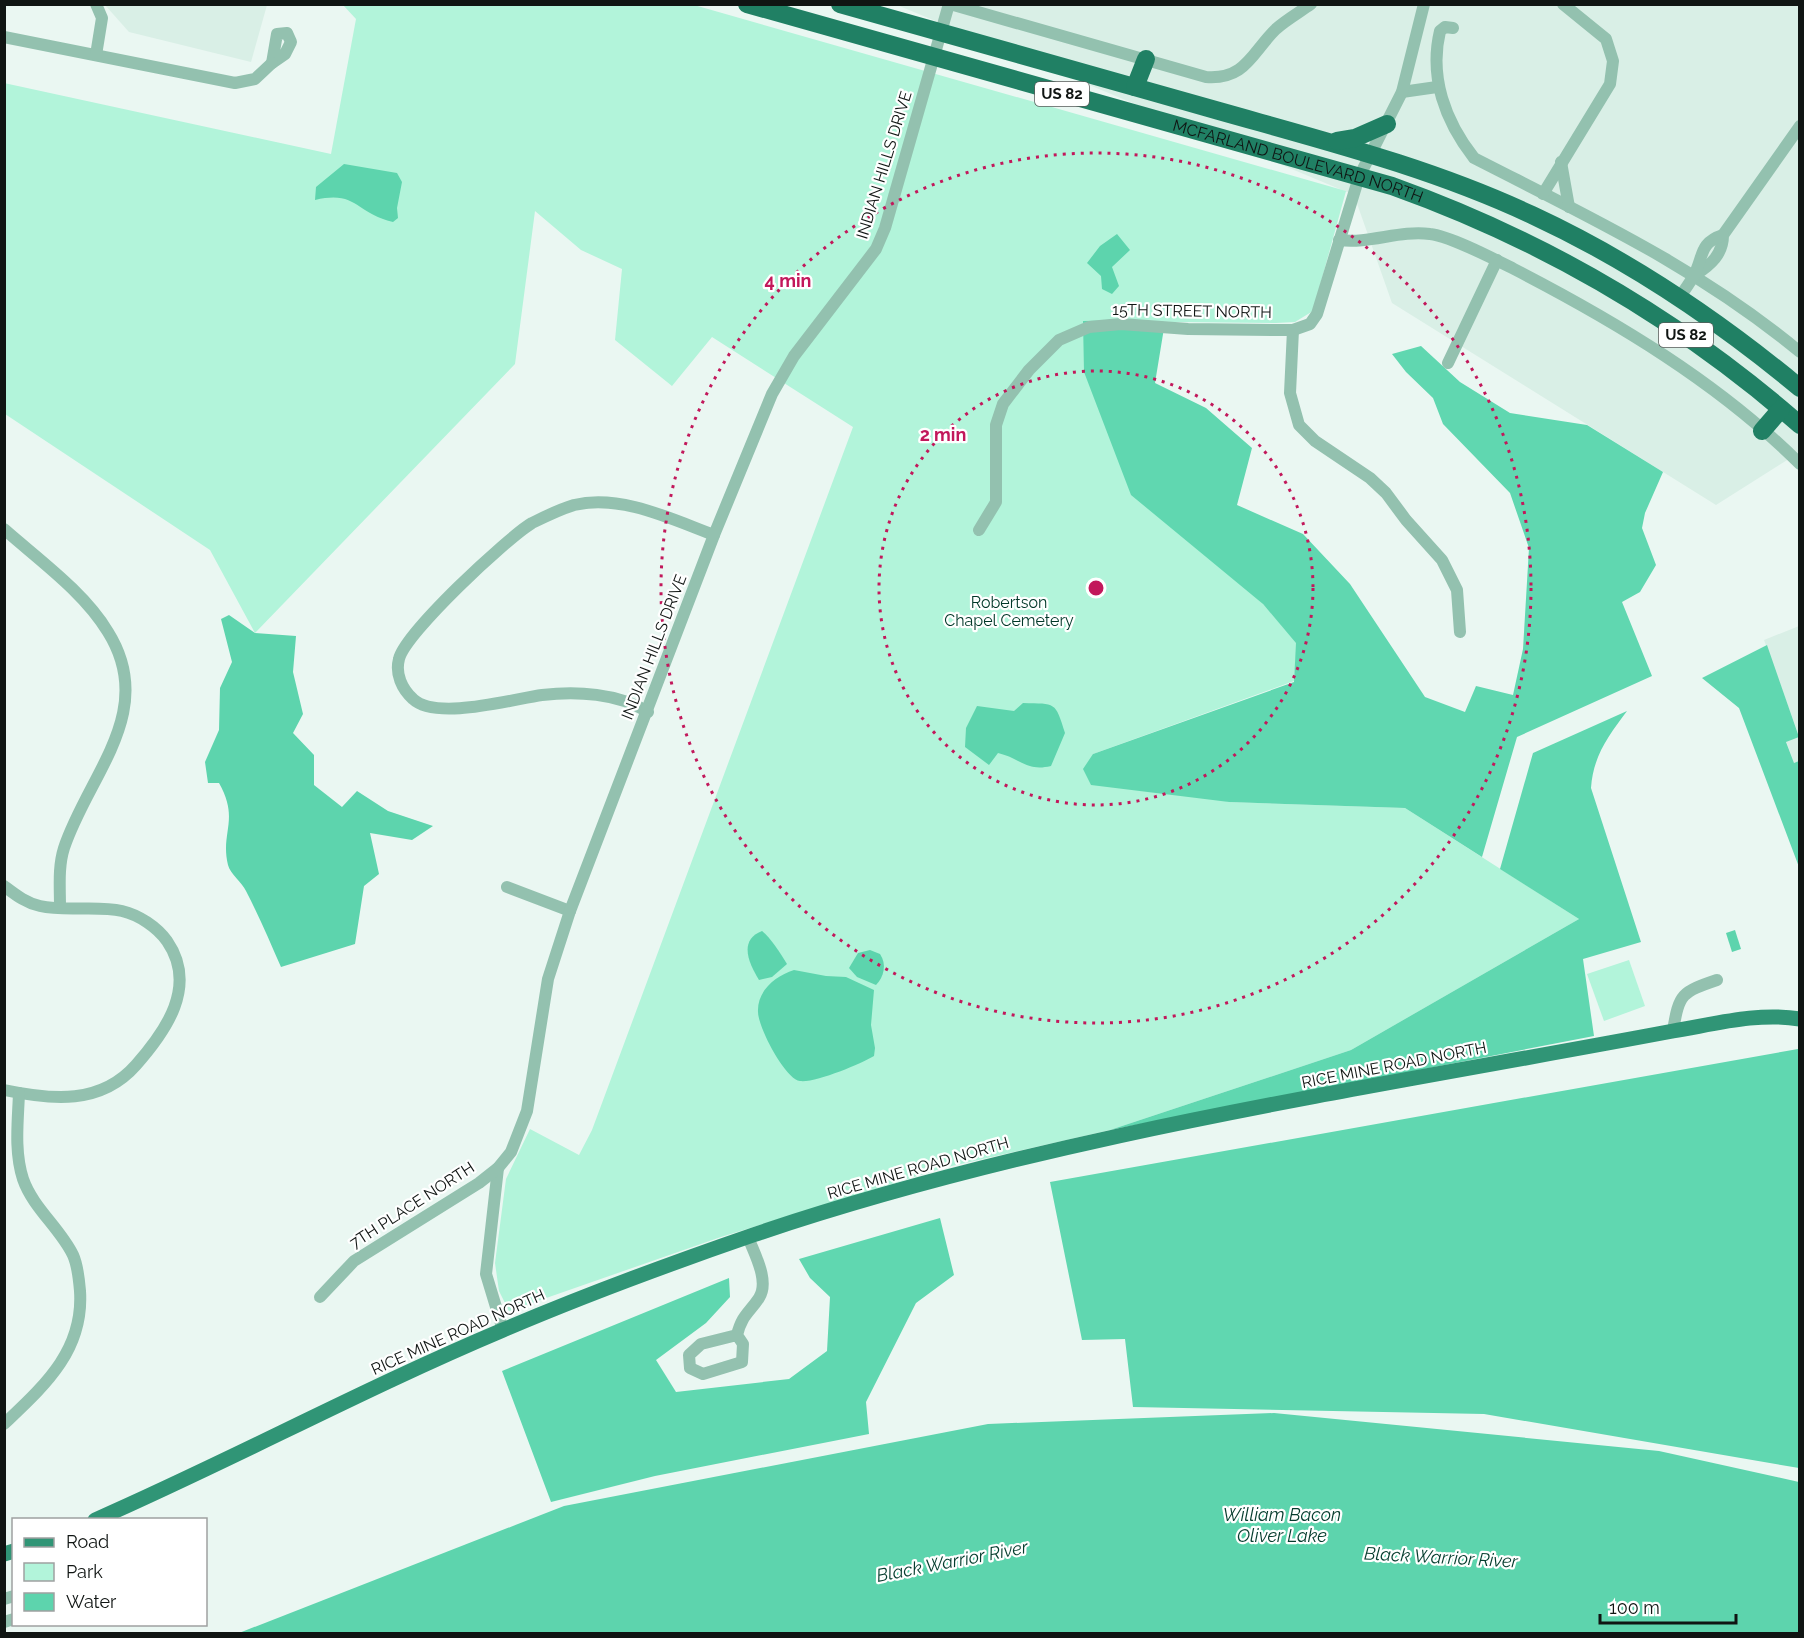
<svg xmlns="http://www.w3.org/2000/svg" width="1804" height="1638" viewBox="0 0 1804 1638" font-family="Raleway,sans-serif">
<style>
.built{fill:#d9efe6}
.green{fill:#b2f4da}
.forest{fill:#60d7b0}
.water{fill:#5dd4ad}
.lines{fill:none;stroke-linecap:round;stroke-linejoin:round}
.minor{stroke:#93c1af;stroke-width:12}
.major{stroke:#309576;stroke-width:15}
.highway{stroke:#208064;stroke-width:18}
.ring{fill:none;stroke:#c2185b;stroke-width:3;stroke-dasharray:3 6}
.labels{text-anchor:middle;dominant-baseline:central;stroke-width:4.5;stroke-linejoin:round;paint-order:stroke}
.shield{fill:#fff;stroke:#585b5a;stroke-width:1.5}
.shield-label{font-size:15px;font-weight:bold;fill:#101513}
.street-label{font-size:16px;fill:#101513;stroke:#fff}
.park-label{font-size:16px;fill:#003728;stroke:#fff}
.water-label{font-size:18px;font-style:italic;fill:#043c2d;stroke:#fff}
.centre{fill:#c2185b;stroke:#fff;stroke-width:3}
.ring-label{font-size:18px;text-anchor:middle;font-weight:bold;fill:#c2185b;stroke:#fff;stroke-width:4.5;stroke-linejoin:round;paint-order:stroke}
</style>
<rect width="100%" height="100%" fill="#eaf7f2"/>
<!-- built -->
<g class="built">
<polygon points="105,5 267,5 251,62 129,32"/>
<polygon points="897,5 1799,5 1799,469 1792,457 1716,505 1392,303 1354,195"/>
<polygon points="1799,626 1800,761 1794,763 1786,741 1799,736 1764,640"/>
</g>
<!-- green -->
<g class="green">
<polygon points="343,5 694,5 1346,191 1313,311 1295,322 1276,323 1083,321 1263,604 1297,643 1294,681 1093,754 1229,802 1405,808 1579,919 1351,1050 1110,1130 943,1168 898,1182 721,1237 509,1311 499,1291 495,1263 506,1179 530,1129 579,1155 592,1130 853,427 712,337 672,386 615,340 622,269 581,250 535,211 515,364 255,633 210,550 5,414 4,83 331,154 356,19"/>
<polygon points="1629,960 1645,1006 1604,1021 1587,974"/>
</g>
<!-- forest -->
<g class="forest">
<polygon points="1137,320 1165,322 1155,383 1206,408 1252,448 1237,505 1303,534 1350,584 1425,697 1465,712 1476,686 1513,695 1523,649 1529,548 1510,493 1443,424 1433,398 1406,372 1392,354 1421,346 1460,382 1510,413 1587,425 1663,472 1645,513 1642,528 1656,565 1640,592 1622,602 1652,676 1517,737 1482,857 1405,808 1229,802 1091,785 1083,769 1093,754 1294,682 1296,643 1263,604 1131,495 1084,372 1083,321"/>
<polygon points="1767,645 1799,737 1786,742 1794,763 1799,761 1799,867 1739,708 1702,678"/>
<path d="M1627,711C1609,735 1593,756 1591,788L1641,942L1583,959L1594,1036L1110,1130L1351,1050L1579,919L1500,869L1533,753Z"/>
<polygon points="1798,1049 1799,1468 1484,1414 1133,1407 1125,1339 1082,1340 1050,1182"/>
<polygon points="940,1218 954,1275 916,1303 866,1402 869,1434 655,1476 551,1502 502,1371 729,1278 730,1297 706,1323 656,1360 676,1392 789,1379 827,1351 830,1297 810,1278 799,1259"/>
</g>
<!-- water -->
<g class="water">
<path d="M344,164L397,173L402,182L397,208L398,218L393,222C355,213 357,190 315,200L316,187Z"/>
<polygon points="1117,234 1130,250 1112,267 1119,286 1112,294 1102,289 1101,276 1087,263 1100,246"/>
<path d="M229,615L255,633L296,636L293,672L303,714L293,733L314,755V785L342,807L357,791L388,811L433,826L412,840L370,833L379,874L364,886L355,944L281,967C270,942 259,916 246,891C242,882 230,874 228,865C220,832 240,820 219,783H208L205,762L219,730L220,688L232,662L221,619Z"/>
<path d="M1023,703C1056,704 1055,701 1065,733L1051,766C1026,772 1020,758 998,753L989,765L965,747L966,728L977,706L1014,711Z"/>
<polygon points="1735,930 1741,949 1732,952 1726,933"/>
<path d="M762,931C770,937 781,954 787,964L772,977L759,980C749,964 738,940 762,931Z"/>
<path d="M870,950L880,954C887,964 884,977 876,985L857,977L849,968L858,953Z"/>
<path d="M794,970L826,976L846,977L874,990L871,1025L875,1048L874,1056C860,1064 816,1083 800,1081C785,1079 758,1027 758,1012C757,991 775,976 794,970Z"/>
<polygon points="1274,1413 1659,1451 1799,1482 1799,1633 239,1633 564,1506 988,1424"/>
</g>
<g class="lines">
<!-- minor -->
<g class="minor">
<path d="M950,4L1206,77C1246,80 1252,52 1276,29C1286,20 1300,12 1311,4"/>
<path d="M1453,28L1445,27L1440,31C1429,77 1445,121 1474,158C1589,217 1699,268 1800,352"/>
<polygon points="287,33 291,42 285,54 272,63 277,34"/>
<polyline points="4,37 235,83 255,79 272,63"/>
<polyline points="96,55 102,18 96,4"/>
<polyline points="1402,92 1437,87"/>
<polyline points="1561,162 1569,207"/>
<polyline points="1543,194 1610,84 1613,61 1606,39 1563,4"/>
<path d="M1339,240C1370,244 1399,230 1430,234C1450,236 1494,259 1514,269C1615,321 1719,383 1800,464"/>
<path d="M1695,275C1711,265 1723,254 1723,235L1800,126"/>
<path d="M1679,298C1684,291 1689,284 1693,277C1704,258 1698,243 1723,235"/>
<polyline points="1293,330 1290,393 1299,425 1315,441 1370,478 1386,493 1406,520 1442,560 1457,590 1460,632"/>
<polyline points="1448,363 1497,260"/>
<path d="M4,529C39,560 84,592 108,632C158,712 88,775 64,848C58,867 60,887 60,907"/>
<polyline points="979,530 996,502 996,425 1003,404 1029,370 1059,340 1089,327 1121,324 1188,329 1280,330 1293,330 1310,324 1317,314 1359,177 1402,92 1424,4"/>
<path d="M648,712C618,693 576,691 542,695C513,699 436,721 413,699C402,689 395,674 399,659C405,633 507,538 532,523C544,517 561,509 574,505C621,494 671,519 714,535"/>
<path d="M4,886C16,895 26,903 40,906C66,912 96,905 122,911C139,915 157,927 167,941C198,986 166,1031 136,1065C101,1105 52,1100 4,1090"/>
<polyline points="507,887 570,911"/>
<path d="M1673,1031C1679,993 1682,992 1717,980"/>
<polyline points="498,1168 486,1274 503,1330"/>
<polyline points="320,1297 354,1261 479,1183 498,1168 511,1152 527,1111 548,979 570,911 714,535 772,394 794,356 876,249 885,228 949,4"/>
<path d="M737,1335L743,1344L742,1362L703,1374L690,1368L689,1355L701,1344L737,1335C742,1315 749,1313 759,1298C770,1281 754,1253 748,1237"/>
<path d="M4,1424C44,1386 84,1351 80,1291C79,1279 78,1266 73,1255C60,1228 33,1208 23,1179C14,1151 18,1121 19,1093"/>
<polyline points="4,1599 14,1596"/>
<polyline points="4,1622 14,1619"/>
</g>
<!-- major -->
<g class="major">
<path d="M95,1520C232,1460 365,1388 503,1330C585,1295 669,1264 753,1235C1051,1134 1365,1089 1673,1031C1715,1024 1758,1012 1800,1019"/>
<polyline points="4,1554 14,1551"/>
</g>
<!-- highway -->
<g class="highway">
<path id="s1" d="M747,4L1392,186C1543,240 1679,319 1800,425"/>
<path d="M840,4C967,40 1093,75 1219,111C1325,141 1432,168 1532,215C1629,260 1718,320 1800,388"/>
<polyline points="1135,87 1146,59"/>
<polyline points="1337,141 1355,138 1387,124"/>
<polyline points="1762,431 1781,409"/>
</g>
</g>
<!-- distance rings -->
<g class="ring">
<circle cx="1096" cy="588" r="217"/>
<circle cx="1096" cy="588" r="435"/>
</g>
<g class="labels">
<!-- shield labels -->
<g class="shield">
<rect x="1035" y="82" width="54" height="24" rx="4.5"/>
<rect x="1659" y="323" width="54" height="24" rx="4.5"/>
</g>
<g class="shield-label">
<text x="1062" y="94">US 82</text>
<text x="1686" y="335">US 82</text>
</g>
<!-- street labels -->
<g class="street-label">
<text stroke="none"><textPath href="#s1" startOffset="573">MCFARLAND BOULEVARD NORTH</textPath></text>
<text transform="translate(884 165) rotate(-73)">INDIAN HILLS DRIVE</text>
<text transform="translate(1192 311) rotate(1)">15TH STREET NORTH</text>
<text transform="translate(654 647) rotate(-69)">INDIAN HILLS DRIVE</text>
<text transform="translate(1394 1065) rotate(-11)">RICE MINE ROAD NORTH</text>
<text transform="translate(918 1168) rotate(-16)">RICE MINE ROAD NORTH</text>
<text transform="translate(412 1205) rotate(-33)">7TH PLACE NORTH</text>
<text transform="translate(458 1332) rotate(-24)">RICE MINE ROAD NORTH</text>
</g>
<!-- park labels -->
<g class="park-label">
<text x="1009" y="602">Robertson<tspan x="1009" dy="18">Chapel Cemetery</tspan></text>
</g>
<!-- water labels -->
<g class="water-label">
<text x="1282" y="1514">William Bacon<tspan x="1282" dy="21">Oliver Lake</tspan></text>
<text transform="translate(1441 1557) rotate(3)">Black Warrior River</text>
<text transform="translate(952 1561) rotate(-11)">Black Warrior River</text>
</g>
</g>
<circle cx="1096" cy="588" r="9" class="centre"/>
<g class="ring-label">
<text x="788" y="287">4 min</text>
<text x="943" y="441">2 min</text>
</g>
<!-- border -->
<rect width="1804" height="1638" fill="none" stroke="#101513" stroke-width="12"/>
<!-- legend -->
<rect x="12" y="1518" width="195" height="108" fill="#ffffff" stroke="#9fa1a1" stroke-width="1.5"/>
<rect x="24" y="1538" width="30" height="9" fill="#309576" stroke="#9fa1a1" stroke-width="1.5"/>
<text x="66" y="1548" font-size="18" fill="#101513">Road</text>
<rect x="24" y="1563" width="30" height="18" fill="#b2f4da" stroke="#9fa1a1" stroke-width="1.5"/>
<text x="66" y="1578" font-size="18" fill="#101513">Park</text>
<rect x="24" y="1593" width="30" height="18" fill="#5dd4ad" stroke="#9fa1a1" stroke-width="1.5"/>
<text x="66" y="1608" font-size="18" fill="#101513">Water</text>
<!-- scale -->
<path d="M1600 1614v9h136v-9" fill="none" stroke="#101513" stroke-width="3"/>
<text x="1609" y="1614" font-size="18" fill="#101513" stroke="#ffffff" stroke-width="4.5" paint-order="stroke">100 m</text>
</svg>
